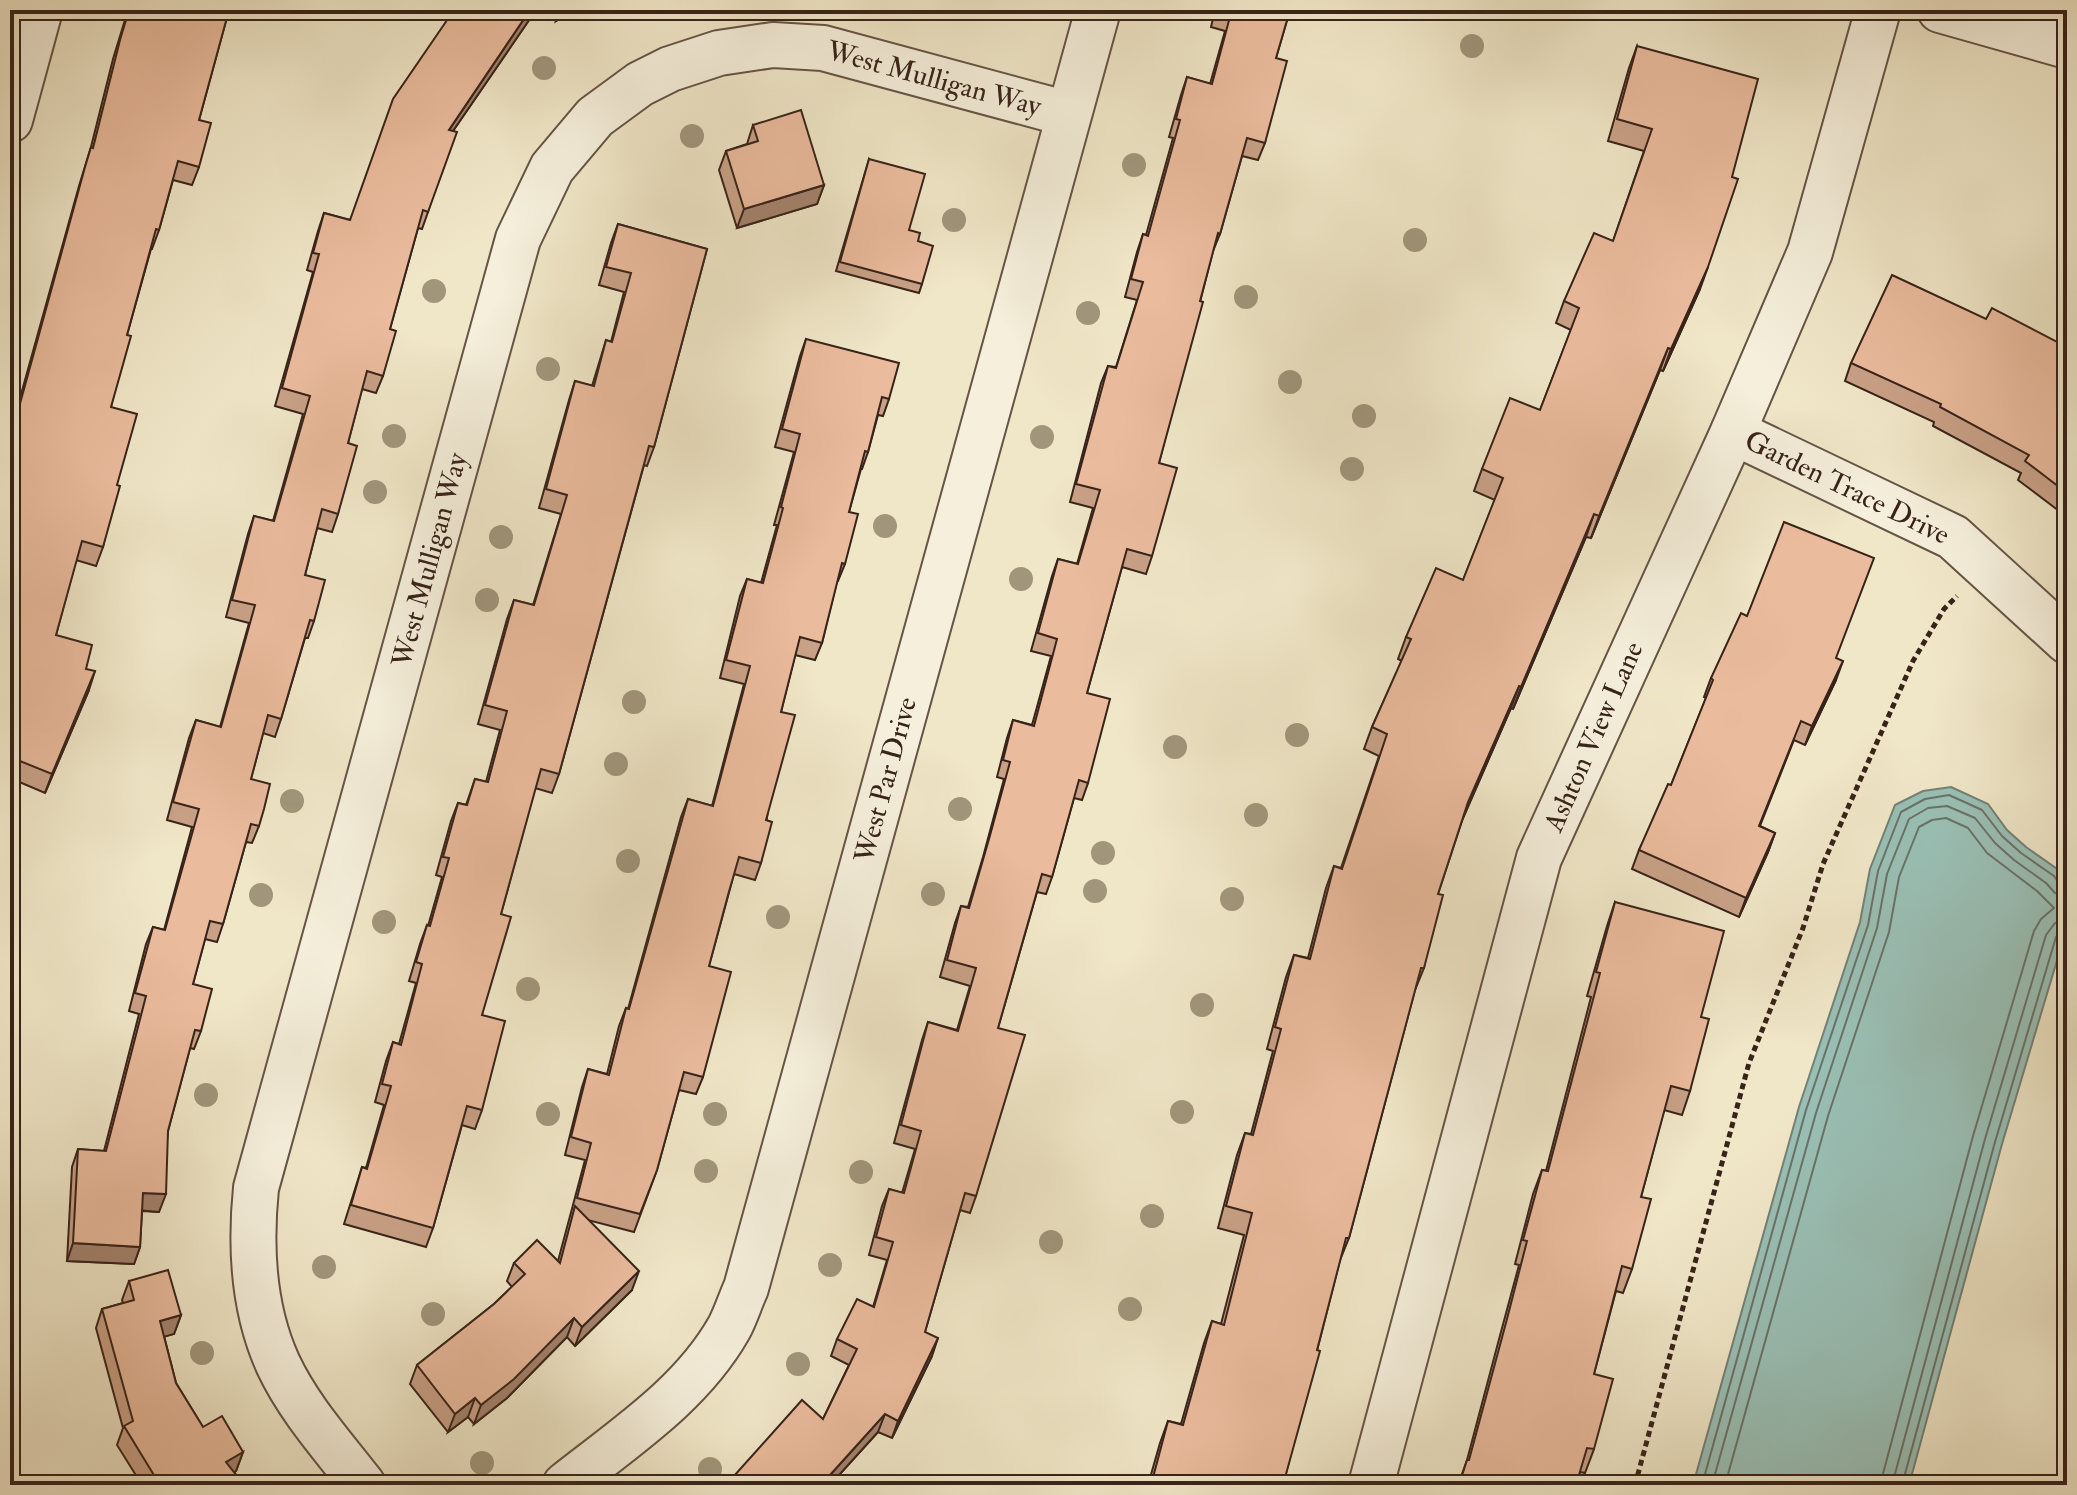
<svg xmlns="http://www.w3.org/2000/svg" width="2077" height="1495" viewBox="0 0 2077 1495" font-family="'IM FELL Double Pica',serif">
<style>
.water{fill:#9ac0b6;stroke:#738178;stroke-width:2}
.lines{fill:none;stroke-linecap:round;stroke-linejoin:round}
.shore{stroke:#697268;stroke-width:2}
.minor-casing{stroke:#665446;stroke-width:48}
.tertiary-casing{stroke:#665446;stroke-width:48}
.path{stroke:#38231a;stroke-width:5;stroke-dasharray:6 4;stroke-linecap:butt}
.minor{stroke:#f5efdb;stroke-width:44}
.tertiary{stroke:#f5efdb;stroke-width:44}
.tree{fill:#a1967c}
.wall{fill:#c9a187;stroke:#38231a;stroke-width:2}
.shaded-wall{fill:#a4836e;stroke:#38231a;stroke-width:2}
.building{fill:#eabb9d;stroke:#38231a;stroke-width:2}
.labels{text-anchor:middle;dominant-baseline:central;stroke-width:6;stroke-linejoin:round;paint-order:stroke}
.street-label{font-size:28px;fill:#38231a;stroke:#f5efdb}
</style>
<rect width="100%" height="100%" fill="#f0e7c8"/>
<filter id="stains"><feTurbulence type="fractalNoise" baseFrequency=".0025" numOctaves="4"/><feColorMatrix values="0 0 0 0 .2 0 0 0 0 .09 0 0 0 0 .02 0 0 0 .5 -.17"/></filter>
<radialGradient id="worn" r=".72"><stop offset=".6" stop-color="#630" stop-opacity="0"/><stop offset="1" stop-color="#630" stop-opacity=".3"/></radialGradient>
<!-- water -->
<polygon class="water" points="1951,787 1988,804 2007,830 2026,847 2060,871 2067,883 2067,927 2002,1144 1909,1485 1693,1485 1799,1107 1860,922 1870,869 1895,805 1923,791"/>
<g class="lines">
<!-- shore -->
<g class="shore">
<polyline points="1702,1485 1806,1110 1868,925 1878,871 1901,812 1925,799 1949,795 1982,810 2002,836 2021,853 2054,876 2059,883 2067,885"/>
<polyline points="1712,1485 1816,1113 1877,928 1887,874 1909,819 1928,808 1947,806 1975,818 1995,843 2014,860 2046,883 2055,893 2067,895"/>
<polyline points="1725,1485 1828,1116 1889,932 1899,877 1919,827 1932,820 1946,818 1968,828 1987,853 2037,891 2054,908 2041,919 2034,931 1973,1136 1880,1485"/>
<polyline points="1892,1485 1985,1139 2046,935 2055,923 2067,921"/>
<polyline points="1902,1485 1995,1142 2056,937 2060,932 2067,931"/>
</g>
<!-- minor casing -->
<g class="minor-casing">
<g id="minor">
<polyline points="10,120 40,10"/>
<polyline points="1733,432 1953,537 2067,641"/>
<path d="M363,1485C333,1446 299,1409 278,1364C253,1309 250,1247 256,1188L518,239L552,168L595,117L640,84L670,69L719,53L773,45L823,48L1068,114"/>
<path d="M565,1485C624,1438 691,1395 729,1328C736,1315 740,1301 746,1288L1098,10"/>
<polyline points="1371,1485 1539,858 1733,432 1810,252 1878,10"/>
</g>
</g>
<!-- tertiary casing -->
<g class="tertiary-casing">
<polyline id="tertiary" points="1940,10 2067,46"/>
</g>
<!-- path -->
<polyline class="path" points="1635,1485 1749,1063 1803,928 1823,864 1913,661 1944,609 1957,596"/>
<!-- minor -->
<use href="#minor" class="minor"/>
<!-- tertiary -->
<use href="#tertiary" class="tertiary"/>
</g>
<!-- trees -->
<g class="tree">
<circle cx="1472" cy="46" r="12"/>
<circle cx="544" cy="68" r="12"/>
<circle cx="692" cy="136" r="12"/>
<circle cx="1134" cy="165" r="12"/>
<circle cx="954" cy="220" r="12"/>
<circle cx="1415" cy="240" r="12"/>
<circle cx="434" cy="291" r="12"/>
<circle cx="1246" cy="297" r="12"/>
<circle cx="1088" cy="313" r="12"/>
<circle cx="548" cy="369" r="12"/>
<circle cx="1290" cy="382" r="12"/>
<circle cx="1364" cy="416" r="12"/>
<circle cx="394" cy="436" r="12"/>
<circle cx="1042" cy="437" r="12"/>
<circle cx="1352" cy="469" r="12"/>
<circle cx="375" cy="492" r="12"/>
<circle cx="885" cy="526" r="12"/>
<circle cx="501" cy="537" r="12"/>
<circle cx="1021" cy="579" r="12"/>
<circle cx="487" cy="600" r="12"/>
<circle cx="634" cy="702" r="12"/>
<circle cx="1297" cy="735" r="12"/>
<circle cx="1175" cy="747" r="12"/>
<circle cx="616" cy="764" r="12"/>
<circle cx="292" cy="801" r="12"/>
<circle cx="960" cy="809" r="12"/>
<circle cx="1256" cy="815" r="12"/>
<circle cx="1103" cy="853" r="12"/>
<circle cx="628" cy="861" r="12"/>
<circle cx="1095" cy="891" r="12"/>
<circle cx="933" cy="894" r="12"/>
<circle cx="261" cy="895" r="12"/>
<circle cx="1232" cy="899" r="12"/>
<circle cx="778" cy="917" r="12"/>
<circle cx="384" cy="922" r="12"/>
<circle cx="528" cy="989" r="12"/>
<circle cx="1202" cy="1005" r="12"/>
<circle cx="206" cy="1095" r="12"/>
<circle cx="1182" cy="1112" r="12"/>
<circle cx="548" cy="1114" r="12"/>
<circle cx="715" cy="1114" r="12"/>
<circle cx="706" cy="1171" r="12"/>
<circle cx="861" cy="1172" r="12"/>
<circle cx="1152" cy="1216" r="12"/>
<circle cx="1051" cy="1242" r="12"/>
<circle cx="830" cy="1265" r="12"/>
<circle cx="324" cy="1267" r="12"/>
<circle cx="1130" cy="1309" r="12"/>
<circle cx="433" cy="1314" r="12"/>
<circle cx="202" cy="1353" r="12"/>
<circle cx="798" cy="1364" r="12"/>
<circle cx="482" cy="1463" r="12"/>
<circle cx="710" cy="1469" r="12"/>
</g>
<!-- wall -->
<g class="wall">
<polygon points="128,10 229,10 199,120 199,167 192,185 173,180 159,230 152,249 151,249 127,335 111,407 117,485 103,547 96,566 76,560 56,635 86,669 89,690 45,793 10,778 10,434 79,186 91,147 113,59"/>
<polygon points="536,10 453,131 428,212 422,229 418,228 390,329 383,376 376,393 362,389 348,443 338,514 332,532 317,528 305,575 314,621 308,638 305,638 281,719 275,737 263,733 251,779 259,826 252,843 246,842 223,924 217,942 205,939 193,984 201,1031 194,1049 190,1048 168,1131 159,1212 142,1211 140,1247 134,1264 67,1261 72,1167 78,1149 104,1151 139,1014 129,1011 146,944 153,927 164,930 192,827 167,820 189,738 196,720 220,727 249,623 226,617 248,534 254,516 273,521 303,414 275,406 313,272 307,270 318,231 324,213 350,220"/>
<polygon points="548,10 571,10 556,21"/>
<polygon points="1215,10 1290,10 1276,58 1265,143 1258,160 1242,156 1220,234 1213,251 1159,463 1152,556 1146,574 1122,567 1087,693 1088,783 1082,800 1074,798 1052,877 1046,894 1037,892 998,1028 976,1196 970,1213 960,1210 925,1332 932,1356 892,1438 878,1432 830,1485 722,1485 823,1419 849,1365 831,1356 837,1339 873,1307 887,1260 869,1255 882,1206 889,1189 902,1193 915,1149 894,1143 922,1040 928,1022 957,1030 970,986 940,977 955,923 961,906 968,907 983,857 1004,779 997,777 1007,738 1013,720 1032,725 1051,656 1031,651 1052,576 1058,559 1077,564 1093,508 1070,502 1101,383 1108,366 1116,367 1137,300 1125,297 1137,252 1143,234 1146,235 1173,138 1169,137 1181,95 1187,77 1210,84 1225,31 1211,27"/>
<polygon points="1637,46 1700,289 1663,371 1660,370 1591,538 1586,537 1513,709 1511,708 1463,818 1438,894 1424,968 1415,990 1349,1238 1340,1260 1283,1485 1148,1485 1160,1443 1168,1421 1181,1424 1204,1343 1212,1321 1221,1324 1244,1235 1218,1228 1237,1155 1245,1133 1251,1134 1273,1051 1267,1049 1286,977 1294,955 1308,958 1326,888 1334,866 1341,868 1379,756 1364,749 1372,727 1402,661 1398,659 1406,637 1463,580 1495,500 1474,491 1482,469 1540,410 1571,330 1556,323 1564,301 1613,241 1644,151 1608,141 1629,68"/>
<polygon points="753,125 824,185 817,204 737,228 719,170 726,151 747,144"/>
<polygon points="869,159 909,230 922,284 919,293 836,271"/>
<polygon points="618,224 707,249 654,447 647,466 644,465 559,774 552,793 535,788 501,914 482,1015 482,1110 475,1129 462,1125 433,1228 426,1247 344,1224 362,1167 366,1168 384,1105 375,1102 386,1061 393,1042 399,1044 416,983 409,981 420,944 427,925 428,926 442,877 436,875 451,821 458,803 466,805 475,779 486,782 500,730 478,724 507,619 514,600 533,605 561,514 539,508 569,400 575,381 592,386 606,340 611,342 624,292 599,285 611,243"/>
<polygon points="806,339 889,399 883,416 878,415 868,452 862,469 861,469 849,512 845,564 838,581 837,581 822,643 815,660 795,655 781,712 761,863 755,880 734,874 709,966 703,1077 696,1094 679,1090 657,1170 634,1232 588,1220 632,1290 575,1346 567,1337 507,1398 474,1424 468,1417 448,1432 410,1384 417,1365 494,1304 512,1287 507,1281 514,1263 558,1261 585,1160 565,1155 582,1087 588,1069 607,1074 619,1026 626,1008 628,1009 681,817 688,799 712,806 744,684 720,678 740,596 747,579 761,583 777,525 774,525 794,452 775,447 800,356"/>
<polygon points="2067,347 2067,517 2018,480 2021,473 1933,426 1934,422 1845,381 1851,363"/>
<polygon points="1836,658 1836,680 1805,745 1794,740 1760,826 1775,833 1768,852 1739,917 1632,869 1639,850 1671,785 1706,698 1704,697 1711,678"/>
<polygon points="1615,902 1701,1017 1690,1091 1682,1115 1664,1110 1641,1197 1632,1269 1623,1293 1616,1291 1594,1374 1594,1449 1585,1473 1580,1472 1576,1485 1458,1485 1467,1460 1498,1343 1519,1265 1515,1264 1533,1194 1542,1170 1546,1171 1591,997 1587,996 1607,926"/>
<polygon points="129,1281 181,1315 174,1334 164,1336 176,1383 203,1427 243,1452 236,1471 234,1472 244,1485 142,1485 117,1445 123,1428 96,1328 102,1309 123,1303 122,1300"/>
</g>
<!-- shaded-wall -->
<g class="shaded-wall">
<polygon points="530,10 536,10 442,147 449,130"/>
<polygon points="560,10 571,10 556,21"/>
<polygon points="824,185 817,204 737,228 744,209"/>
<polygon points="1708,267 1700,289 1663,371 1671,349"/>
<polygon points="1668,348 1660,370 1591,538 1599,516"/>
<polygon points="1594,514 1586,537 1513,709 1521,687"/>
<polygon points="1843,661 1836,680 1805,745 1812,726"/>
<polygon points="95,671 89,690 45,793 52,774"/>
<polygon points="1519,686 1511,708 1460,825 1468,802"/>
<polygon points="1775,833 1768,852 1739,917 1746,898"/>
<polygon points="143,1193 166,1194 159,1212 136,1210"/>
<polygon points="73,1243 140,1247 134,1264 67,1261"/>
<polygon points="639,1271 632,1290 575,1346 582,1327"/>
<polygon points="181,1315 174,1334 153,1340 160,1321"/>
<polygon points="574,1318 567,1337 507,1398 474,1424 481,1405"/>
<polygon points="938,1338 932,1356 892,1438 898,1421"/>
<polygon points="475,1398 468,1417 448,1432 455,1414"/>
<polygon points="885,1414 878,1432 830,1485 821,1485"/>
<polygon points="243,1452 236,1471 220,1481 226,1462"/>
</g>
<!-- building -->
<g class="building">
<polygon points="129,10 229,10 199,120 211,123 199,167 178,161 159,230 156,229 127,335 131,336 111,407 137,414 117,485 120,486 103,547 82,541 56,635 92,645 86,669 95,671 52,774 10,757 10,612 15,596 10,595 10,440 85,167 91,147 93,148 120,40"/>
<polygon points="454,10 530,10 449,130 457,132 428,212 423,210 390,329 396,331 383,376 367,371 348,443 357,446 338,514 322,509 305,575 325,580 314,621 310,620 281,719 268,715 251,779 270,784 264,809 259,826 251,824 223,924 210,921 193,984 212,989 201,1031 195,1030 168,1131 166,1194 143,1193 140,1247 73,1243 78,1149 106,1151 146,996 135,993 153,927 165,930 199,809 173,802 196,720 221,727 255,605 232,600 254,516 274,521 310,396 282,388 319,254 313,253 324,213 350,220 393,99"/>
<polygon points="1220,10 1290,10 1276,58 1287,61 1265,143 1247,138 1220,234 1218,233 1200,301 1203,302 1159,463 1177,468 1152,556 1127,549 1087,693 1110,699 1088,783 1079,780 1052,877 1042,874 998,1028 1025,1035 976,1196 965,1193 925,1332 938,1338 898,1421 885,1414 821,1485 722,1485 734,1476 802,1400 823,1419 857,1349 837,1339 857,1299 874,1307 893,1242 876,1237 889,1189 904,1193 921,1131 901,1125 928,1022 958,1031 976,968 947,960 961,906 969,908 989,839 1010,762 1003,760 1013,720 1034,726 1057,639 1038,633 1058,559 1078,564 1100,490 1076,484 1108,366 1116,368 1143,282 1131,279 1143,234 1148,236 1180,120 1176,119 1187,77 1212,84 1231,13"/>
<polygon points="1637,46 1758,79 1732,177 1738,179 1708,267 1671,349 1668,348 1599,516 1594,514 1521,687 1519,686 1468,802 1438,894 1443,895 1424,968 1421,968 1349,1238 1346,1238 1317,1350 1320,1351 1283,1485 1151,1485 1168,1421 1183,1425 1212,1321 1224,1325 1252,1213 1226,1206 1245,1133 1253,1135 1281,1029 1275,1027 1294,955 1310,959 1334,866 1342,869 1387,734 1372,727 1411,639 1406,637 1436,568 1463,580 1503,478 1482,469 1510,398 1540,410 1579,308 1564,301 1594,233 1613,241 1652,129 1617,119"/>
<polygon points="801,110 824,185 744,209 726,151 758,141 753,125"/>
<polygon points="869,159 925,174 909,230 920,233 918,241 933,246 922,284 840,262"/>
<polygon points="618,224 707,249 654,447 649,446 559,774 541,769 501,914 511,917 482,1015 505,1021 482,1110 467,1106 433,1228 351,1205 362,1167 367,1169 391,1086 382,1084 393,1042 401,1045 422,964 416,962 427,925 430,926 449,858 443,857 458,803 467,805 475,779 488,782 507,711 485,705 514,600 534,605 567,495 546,489 575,381 594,386 606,340 612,342 631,273 606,267"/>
<polygon points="1892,275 1986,319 1992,308 2067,347 2067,493 2025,461 2029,455 1940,407 1941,404 1851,363"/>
<polygon points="806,339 899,363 889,399 882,397 868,452 865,451 849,512 858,514 845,564 842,563 822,643 800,637 781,712 795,715 766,820 772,822 761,863 739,857 728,895 709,966 731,972 703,1077 684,1072 657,1170 640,1214 577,1198 591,1143 571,1137 588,1069 609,1075 626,1008 629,1009 688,799 713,806 750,666 726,660 747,579 763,583 783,508 781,507 800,434 782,429"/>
<polygon points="1784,522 1874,558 1836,658 1843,661 1812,726 1801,721 1759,826 1775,833 1746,898 1639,850 1668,784 1671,785 1713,680 1711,678 1741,613 1747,616"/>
<polygon points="1615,902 1724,931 1701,1017 1709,1019 1690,1091 1671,1086 1641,1197 1651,1199 1632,1269 1622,1266 1594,1374 1613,1379 1594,1449 1587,1448 1576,1485 1459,1485 1467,1460 1469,1460 1507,1319 1527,1241 1523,1240 1542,1170 1548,1171 1600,973 1596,972"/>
<polygon points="575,1206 639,1271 582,1327 574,1318 514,1379 481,1405 475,1398 455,1414 417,1365 494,1304 525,1274 514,1263 537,1240 560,1263"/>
<polygon points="168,1270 181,1315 160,1321 176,1383 203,1427 222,1416 243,1452 226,1462 244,1485 160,1485 124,1426 133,1421 102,1309 134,1300 129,1281"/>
</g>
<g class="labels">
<!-- street labels -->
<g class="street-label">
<text transform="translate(934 79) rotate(15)">West Mulligan Way</text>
<text transform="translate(1847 488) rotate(26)">Garden Trace Drive</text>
<text transform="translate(430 560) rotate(-75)">West Mulligan Way</text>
<text transform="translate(1594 737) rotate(-66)">Ashton View Lane</text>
<text transform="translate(886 780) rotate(-75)">West Par Drive</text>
</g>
</g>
<!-- margin -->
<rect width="2077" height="1495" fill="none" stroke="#f0e7c8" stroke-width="40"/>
<rect x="12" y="12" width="2053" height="1471" fill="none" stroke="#38231a" stroke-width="4"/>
<rect x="20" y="20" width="2037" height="1455" fill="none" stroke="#38231a" stroke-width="2"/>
<rect width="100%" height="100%" filter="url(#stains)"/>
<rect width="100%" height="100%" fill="url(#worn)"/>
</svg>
